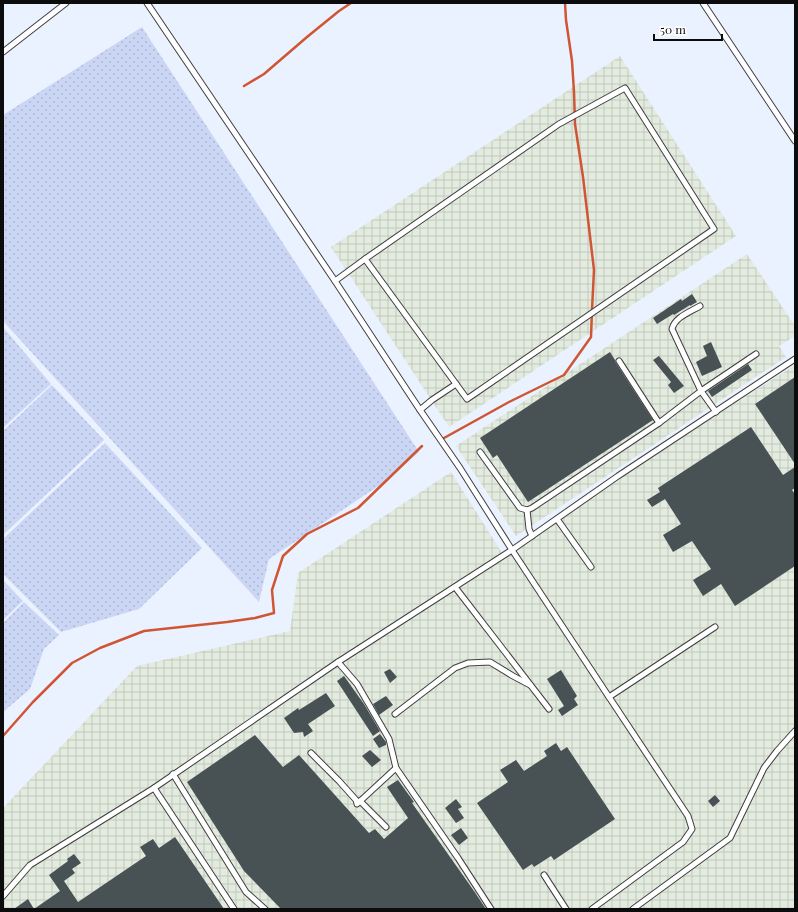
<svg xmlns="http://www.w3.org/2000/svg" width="798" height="912" viewBox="0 0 798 912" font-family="'Playfair Display',serif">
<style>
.industrial{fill:url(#industrial-grid)}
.farmland{fill:url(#farmland-dots)}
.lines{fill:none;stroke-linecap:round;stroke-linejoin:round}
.stream{stroke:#cf5634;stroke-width:2.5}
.building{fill:#485255}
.service-casing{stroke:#3f3f3f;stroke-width:7}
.service{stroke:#fff;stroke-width:5}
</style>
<defs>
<pattern id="industrial-grid" width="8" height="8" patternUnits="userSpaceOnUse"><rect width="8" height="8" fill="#e3ebdf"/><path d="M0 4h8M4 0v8" fill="none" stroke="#c2c8be"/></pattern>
<pattern id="farmland-dots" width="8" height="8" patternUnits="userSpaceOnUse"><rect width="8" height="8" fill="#cbd6f5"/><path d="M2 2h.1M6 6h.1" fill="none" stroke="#adb6d1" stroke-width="1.8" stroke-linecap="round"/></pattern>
</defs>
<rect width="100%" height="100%" fill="#ebf2ff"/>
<!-- industrial -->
<g class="industrial">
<polygon points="620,56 736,236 449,427 331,247"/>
<polygon points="747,254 795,326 795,336 779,346 786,357 516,536 456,446"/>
<polygon points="795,365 795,909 3,909 3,808 137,666 290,631 298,573 451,472 504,556 712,418"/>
</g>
<!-- farmland -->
<g class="farmland">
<polygon points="142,27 419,452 383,483 269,559 259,602 3,321 3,115"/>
<polygon points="3,327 51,384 3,428"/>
<polygon points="52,385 104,440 3,535 3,431"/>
<polygon points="105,443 202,548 139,609 61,632 3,574 3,539"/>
<polygon points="3,580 23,601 3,620"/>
<polygon points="24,602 59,635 44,649 30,689 3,712 3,623"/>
</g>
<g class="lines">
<!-- stream -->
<g class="stream">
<polyline points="244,86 264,74 307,37 339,11 351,3"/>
<polyline points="444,438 509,402 564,375 591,337 592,310 594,270 583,177 575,124 574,92 572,61 566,20 565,3"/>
<polyline points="3,736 33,702 72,663 100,648 144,631 227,622 255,618 274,613 272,590 283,556 307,534 358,508 422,446"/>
</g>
</g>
<!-- building -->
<g class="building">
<polygon points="692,294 697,302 690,306 690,305 674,315 673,314 657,324 653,318 681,299 682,301"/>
<polygon points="711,342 722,367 702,376 696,362 707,356 703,346"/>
<polygon points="610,352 615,360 616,363 653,420 528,502 497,455 493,458 480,438"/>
<polygon points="659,356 684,386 674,393 668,385 671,382 653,360"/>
<polygon points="748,364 752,370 712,397 708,391"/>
<polygon points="795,377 795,464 755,404"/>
<polygon points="751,427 783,475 795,467 795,488 792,490 795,494 795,566 735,606 721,584 703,596 693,580 711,569 692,541 673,552 663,535 681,524 665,499 652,507 647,500 660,492 658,488"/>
<polygon points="390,669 397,677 390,683 384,672"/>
<polygon points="561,670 577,696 574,699 578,705 562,716 558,710 564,706 547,679"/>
<polygon points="344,676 364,704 380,731 373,736 337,681"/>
<polygon points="326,693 335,706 308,724 313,731 304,737 303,732 294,733 284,718 298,708 299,710"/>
<polygon points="386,696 393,705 379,715 373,704"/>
<polygon points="380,734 386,742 386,745 379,748 373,739"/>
<polygon points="255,735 283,767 299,755 369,833 375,829 384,839 408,818 387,787 398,780 414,802 412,803 474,891 486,909 281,909 244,871 187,782"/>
<polygon points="556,743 561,751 567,747 615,819 554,860 551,856 534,867 532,864 523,870 477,803 508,782 500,770 516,760 524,771 547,756 544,751"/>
<polygon points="370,750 381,760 372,767 362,756"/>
<polygon points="715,795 720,801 713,807 708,801"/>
<polygon points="456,799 462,807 458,809 464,818 456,823 445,808"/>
<polygon points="461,828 468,838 459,845 451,835"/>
<polygon points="175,837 224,909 14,909 28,899 34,909 60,891 49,875 68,861 67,859 74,854 81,863 72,869 75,873 64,881 78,902 146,856 140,847 153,839 159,848"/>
</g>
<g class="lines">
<!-- service casing -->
<g class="service-casing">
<g id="service">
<polyline points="147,3 335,281 420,410 460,468 512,550 609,697 688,816 692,829 683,842 592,909"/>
<polyline points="703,3 795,141"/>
<polyline points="3,52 66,3"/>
<polygon points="625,88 714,229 467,399 365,259 559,124"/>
<polyline points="335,281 365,259"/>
<path d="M700,306C690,312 675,317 672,329L701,391L716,412"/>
<polyline points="619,361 659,423"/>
<polyline points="420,410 432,400 456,384"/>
<polyline points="480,452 520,508 527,510 532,508 659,423 701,391 756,354"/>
<polyline points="527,510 529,529 532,536"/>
<polyline points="557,519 591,567"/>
<polyline points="455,587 549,709"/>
<polyline points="338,662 357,684 389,739 396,768 458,858 491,909"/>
<polyline points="609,697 715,627"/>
<polyline points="395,714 455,668 468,663 490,662 513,676 530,685"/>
<polyline points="311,753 339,781 356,800 357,804 396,768"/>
<polyline points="173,774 246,892 265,909"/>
<polyline points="154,788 234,909"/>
<polyline points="360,801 386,827"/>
<polyline points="544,875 566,909"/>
<polyline points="3,896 30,865 154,788 338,662 512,550 618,476 795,359"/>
<polyline points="633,909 730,838 764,768 777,751 795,731"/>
</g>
</g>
<!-- service -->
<use href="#service" class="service"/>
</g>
<!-- border -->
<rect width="798" height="912" fill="none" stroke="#0c0c0c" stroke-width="8"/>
<!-- scale -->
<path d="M654 34v6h68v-6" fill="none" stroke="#0c0c0c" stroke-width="2"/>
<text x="660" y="34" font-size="12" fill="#0c0c0c" stroke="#ffffff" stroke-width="3" paint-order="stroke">50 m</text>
</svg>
